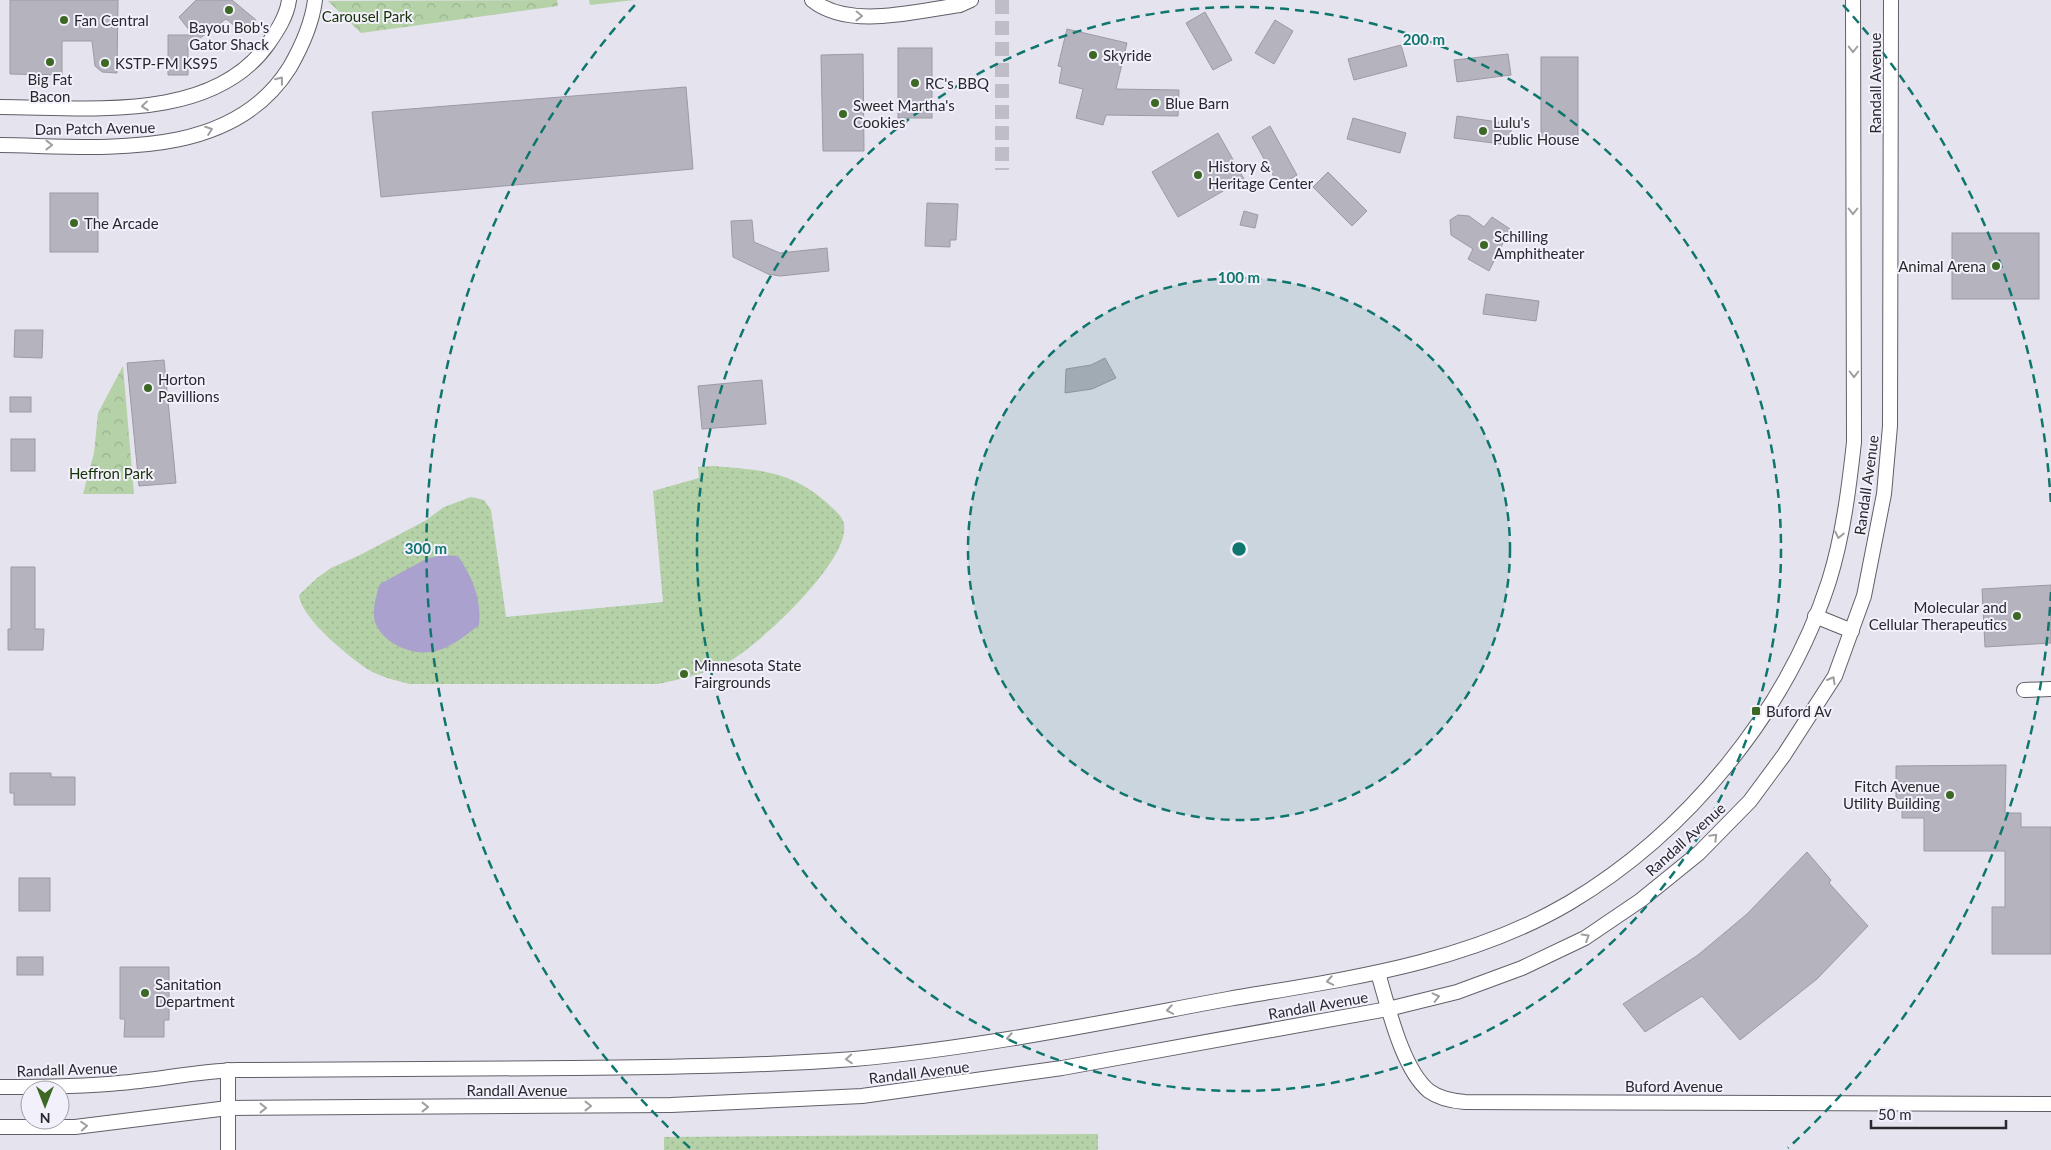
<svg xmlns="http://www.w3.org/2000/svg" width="2051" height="1150" viewBox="0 0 2051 1150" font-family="Lato,sans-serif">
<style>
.grass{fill:url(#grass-dots)}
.park{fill:url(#park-crowns)}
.water{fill:#aaa1cf}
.building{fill:#b5b3bd;stroke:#9c9aa4}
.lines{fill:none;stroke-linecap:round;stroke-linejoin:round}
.street-tunnel{stroke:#bfbec6;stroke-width:14;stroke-dasharray:14 7;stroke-linecap:butt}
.street-casing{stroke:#615f68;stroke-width:16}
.street{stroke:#fff;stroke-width:14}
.oneway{stroke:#9f9ea0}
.ring{fill:none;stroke:#0f766e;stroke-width:2.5;stroke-dasharray:9 6}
.poi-dot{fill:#3d6724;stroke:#f2f0fb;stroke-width:2}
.labels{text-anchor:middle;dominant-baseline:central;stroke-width:4;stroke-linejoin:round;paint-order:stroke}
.park-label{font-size:15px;fill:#163104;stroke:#f2f0fb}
.poi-label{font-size:15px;fill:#29282c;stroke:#f2f0fb;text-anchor:start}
.street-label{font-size:15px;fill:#29282c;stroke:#f2f0fb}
.centre{fill:#0f766e;stroke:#f2f0fb;stroke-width:2.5}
.ring-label{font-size:15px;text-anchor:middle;font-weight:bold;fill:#0f766e;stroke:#f2f0fb;stroke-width:4;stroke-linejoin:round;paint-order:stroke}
</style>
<defs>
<pattern id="grass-dots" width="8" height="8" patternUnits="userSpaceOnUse" patternTransform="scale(1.25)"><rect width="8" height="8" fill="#b4d1a7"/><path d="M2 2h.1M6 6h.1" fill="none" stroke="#9bb390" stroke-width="1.8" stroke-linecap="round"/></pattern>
<pattern id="park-crowns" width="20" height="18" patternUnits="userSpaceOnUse" patternTransform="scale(1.25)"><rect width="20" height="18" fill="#b4d1a7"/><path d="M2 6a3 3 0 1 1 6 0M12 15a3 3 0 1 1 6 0" fill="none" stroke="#9bb390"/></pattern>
</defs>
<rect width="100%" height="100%" fill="#e5e3ed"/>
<!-- grass -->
<g class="grass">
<path d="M713,466C758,470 790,470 826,502C832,508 840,513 843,521C857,555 758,646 730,661C708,673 682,679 658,684H409C395,680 381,677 369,670C349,657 301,618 299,595L317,578L331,568L358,556L425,521L444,507L471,497L484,500L491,510L506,617L663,602L653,491L699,478L698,467Z"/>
<polygon points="1098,1134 1098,1150 664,1150 664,1137"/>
</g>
<!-- park -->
<g class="park">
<polygon points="557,0 558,6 361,33 328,1"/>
<polygon points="589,0 635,0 590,5"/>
<polygon points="123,366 134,494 83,494 94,453 98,413"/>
</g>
<!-- water -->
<path class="water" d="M443,555L458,556C472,576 482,600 479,625C465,636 453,646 436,651C414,657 383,644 375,622C372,610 376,595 380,584L426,559Z"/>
<!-- building -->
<g class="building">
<polygon points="10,0 118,0 117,73 102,72 95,66 92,41 62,41 62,75 10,74"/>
<polygon points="196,0 232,0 256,20 245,34 226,19 188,47 188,75 168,75 168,35 193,35 179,17"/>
<polygon points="1205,12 1232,60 1213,70 1186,23"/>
<polygon points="1275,20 1293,31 1274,64 1255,53"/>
<polygon points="1067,29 1127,43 1116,89 1179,90 1178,116 1106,115 1103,125 1076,118 1083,89 1059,83 1062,67 1058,66"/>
<polygon points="1401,45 1407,66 1354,80 1348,59"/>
<rect x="898" y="48" width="34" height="70"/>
<polygon points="863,54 864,151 823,151 821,55"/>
<polygon points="1508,54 1511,75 1457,82 1454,60"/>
<rect x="1541" y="57" width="37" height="85"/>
<polygon points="686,87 693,169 381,197 372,112"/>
<polygon points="1457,116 1512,124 1509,145 1454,138"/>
<polygon points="1353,118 1406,133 1400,153 1347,139"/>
<polygon points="1270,126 1297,175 1279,186 1252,137"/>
<polygon points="1218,133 1244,179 1178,217 1152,172"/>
<polygon points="1328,172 1367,211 1352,226 1313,187"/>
<rect x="50" y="193" width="48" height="59"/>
<polygon points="927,203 958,204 956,240 950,240 950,247 925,246"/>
<polygon points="1244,211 1258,215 1255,228 1240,225"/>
<polygon points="1458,215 1469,216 1484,227 1492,217 1510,229 1489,271 1468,259 1473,249 1451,235 1450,220"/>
<polygon points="752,220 754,242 780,253 827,248 829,271 780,276 768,274 733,257 731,221"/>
<rect x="1952" y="233" width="87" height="66"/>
<polygon points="1486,294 1539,301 1536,321 1483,314"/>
<polygon points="15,330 43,330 42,358 14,357"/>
<polygon points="1105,358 1116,378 1092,389 1065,393 1066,369 1091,365"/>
<polygon points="164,360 176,483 139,486 127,363"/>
<polygon points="762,380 766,424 702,429 698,386"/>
<rect x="10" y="397" width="21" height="15"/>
<rect x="11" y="439" width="24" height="32"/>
<polygon points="11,567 35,567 35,629 44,629 43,650 8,650 8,629 11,629"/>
<polygon points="2051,585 2051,643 1985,647 1982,589"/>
<polygon points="2006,765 2005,813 2021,813 2021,827 2051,827 2051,954 1992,954 1992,907 2005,907 2005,851 1924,851 1924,818 1902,818 1902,810 1896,810 1896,766"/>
<polygon points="10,773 51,773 51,777 75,777 75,805 14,805 14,793 10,793"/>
<polygon points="1807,852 1831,880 1829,883 1868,926 1817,979 1740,1040 1702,996 1645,1032 1623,1004 1698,955 1747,914"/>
<rect x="19" y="878" width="31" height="33"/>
<rect x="17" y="957" width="26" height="18"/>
<polygon points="120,967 169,967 169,1020 164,1020 164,1037 124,1037 125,1019 120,1019"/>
</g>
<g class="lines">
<!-- street-tunnel -->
<polyline class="street-tunnel" points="1002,0 1002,170"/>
<!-- street casing -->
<g class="street-casing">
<g id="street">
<path d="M812,0C849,30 916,11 960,5L971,0"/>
<path d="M0,107C85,107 211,124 268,44C277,31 287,16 289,0"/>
<path d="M0,145C97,146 230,164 290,67C302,46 312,24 315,0"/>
<polyline points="1815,616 1852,631"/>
<polyline points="2024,690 2051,689"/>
<path d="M1378,973C1388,1006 1402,1069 1429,1091C1440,1099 1452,1101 1465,1102L2051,1104"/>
<polyline points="228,1070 228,1150"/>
<path d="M0,1087C40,1087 79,1087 119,1083C158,1080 198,1071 237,1070C349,1069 461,1068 573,1068C666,1067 760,1066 854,1059C979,1048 1104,1022 1228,999C1345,979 1465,964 1569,903C1687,833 1787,711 1829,581C1843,536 1849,488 1854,442L1853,0"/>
<polyline points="0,1127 75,1127 228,1108 671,1105 862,1096 1062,1068 1388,1009 1457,992 1522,968 1585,938 1641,900 1699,853 1750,801 1784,755 1835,676 1864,596 1884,494 1890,426 1891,0"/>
</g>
</g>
<!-- street -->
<use href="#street" class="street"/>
</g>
<!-- one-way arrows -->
<defs><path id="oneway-chevron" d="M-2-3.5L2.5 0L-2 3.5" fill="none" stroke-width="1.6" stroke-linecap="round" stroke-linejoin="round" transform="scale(1.25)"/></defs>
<g class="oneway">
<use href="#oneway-chevron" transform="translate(859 16) rotate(1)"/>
<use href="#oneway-chevron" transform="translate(1853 49) rotate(90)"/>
<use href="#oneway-chevron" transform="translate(280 80) rotate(-52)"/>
<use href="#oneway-chevron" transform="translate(145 106) rotate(174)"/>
<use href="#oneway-chevron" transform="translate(209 130) rotate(-20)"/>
<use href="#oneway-chevron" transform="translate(49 145)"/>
<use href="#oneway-chevron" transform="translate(1853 211) rotate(90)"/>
<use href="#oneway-chevron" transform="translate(1854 374) rotate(90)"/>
<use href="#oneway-chevron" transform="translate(1839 535) rotate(102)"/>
<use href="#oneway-chevron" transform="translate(1832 680) rotate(-60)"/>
<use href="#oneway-chevron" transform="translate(1714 837) rotate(-45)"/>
<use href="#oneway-chevron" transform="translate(1586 937) rotate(-31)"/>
<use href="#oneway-chevron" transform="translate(1330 981) rotate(170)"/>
<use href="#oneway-chevron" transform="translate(1436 997) rotate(-14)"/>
<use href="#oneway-chevron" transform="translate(1170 1010) rotate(170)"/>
<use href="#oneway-chevron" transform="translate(1010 1038) rotate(170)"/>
<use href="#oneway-chevron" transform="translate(849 1059) rotate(176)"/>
<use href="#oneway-chevron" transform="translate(588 1106)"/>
<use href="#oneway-chevron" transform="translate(425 1107)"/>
<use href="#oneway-chevron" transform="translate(263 1108)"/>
<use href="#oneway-chevron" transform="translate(84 1126) rotate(-5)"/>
</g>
<!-- distance rings -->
<circle cx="1239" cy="549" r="271" fill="#0f766e" fill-opacity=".12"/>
<g class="ring">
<circle cx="1239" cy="549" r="271"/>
<circle cx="1239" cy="549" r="542"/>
<path d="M2051 592A813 813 0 0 1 1788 1148M690 1148A813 813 0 0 1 635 5M1843 5A813 813 0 0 1 2051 506"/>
</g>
<!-- markers -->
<g class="poi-dot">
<circle cx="229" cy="10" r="5"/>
<circle cx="64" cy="20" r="5"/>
<circle cx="1093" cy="55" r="5"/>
<circle cx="50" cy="62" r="5"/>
<circle cx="105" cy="63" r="5"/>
<circle cx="915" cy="83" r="5"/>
<circle cx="1155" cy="103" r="5"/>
<circle cx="843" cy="114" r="5"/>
<circle cx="1483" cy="131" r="5"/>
<circle cx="1198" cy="175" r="5"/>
<circle cx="74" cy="223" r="5"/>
<circle cx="1484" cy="245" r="5"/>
<circle cx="1996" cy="266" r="5"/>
<circle cx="148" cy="388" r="5"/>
<circle cx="2017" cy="616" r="5"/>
<circle cx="684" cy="674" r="5"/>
<rect x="1751" y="706" width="10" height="10" rx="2.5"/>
<circle cx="1950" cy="795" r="5"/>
<circle cx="145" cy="993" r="5"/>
</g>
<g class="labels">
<!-- park labels -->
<g class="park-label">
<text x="367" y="16">Carousel Park</text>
<text x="111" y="473">Heffron Park</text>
</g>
<!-- poi labels -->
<g class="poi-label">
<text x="74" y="20">Fan Central</text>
<text x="229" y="27" text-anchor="middle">Bayou Bob's<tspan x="229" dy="17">Gator Shack</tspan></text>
<text x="1103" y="55">Skyride</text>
<text x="115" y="63">KSTP-FM KS95</text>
<text x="50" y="79" text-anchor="middle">Big Fat<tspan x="50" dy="17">Bacon</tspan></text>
<text x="925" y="83">RC's BBQ</text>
<text x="1165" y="103">Blue Barn</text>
<text x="853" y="105">Sweet Martha's<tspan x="853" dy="17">Cookies</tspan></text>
<text x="1493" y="122">Lulu's<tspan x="1493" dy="17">Public House</tspan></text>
<text x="1208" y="166">History &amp;<tspan x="1208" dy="17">Heritage Center</tspan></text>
<text x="84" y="223">The Arcade</text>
<text x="1494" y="236">Schilling<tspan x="1494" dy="17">Amphitheater</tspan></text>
<text x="1986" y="266" text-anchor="end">Animal Arena</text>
<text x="158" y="379">Horton<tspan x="158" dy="17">Pavillions</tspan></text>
<text x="2007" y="607" text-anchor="end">Molecular and<tspan x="2007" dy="17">Cellular Therapeutics</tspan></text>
<text x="694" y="665">Minnesota State<tspan x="694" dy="17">Fairgrounds</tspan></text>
<text x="1766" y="711">Buford Av</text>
<text x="1940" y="786" text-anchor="end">Fitch Avenue<tspan x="1940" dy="17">Utility Building</tspan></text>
<text x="155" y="984">Sanitation<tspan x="155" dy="17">Department</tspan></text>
</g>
<!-- street labels -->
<g class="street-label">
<text transform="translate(1875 83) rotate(-90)">Randall Avenue</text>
<text transform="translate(95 128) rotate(-1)">Dan Patch Avenue</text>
<text transform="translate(1866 485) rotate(-82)">Randall Avenue</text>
<text transform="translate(1685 839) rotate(-42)">Randall Avenue</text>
<text transform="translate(1318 1005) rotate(-10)">Randall Avenue</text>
<text transform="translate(67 1069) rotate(-2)">Randall Avenue</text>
<text transform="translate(919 1072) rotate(-7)">Randall Avenue</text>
<text x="1674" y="1086">Buford Avenue</text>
<text x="517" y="1090">Randall Avenue</text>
</g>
</g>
<circle cx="1239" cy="549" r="8" class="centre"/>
<g class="ring-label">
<text x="1424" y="45">200 m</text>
<text x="1239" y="283">100 m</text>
<text x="426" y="554">300 m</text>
</g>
<!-- north arrow -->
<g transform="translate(45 1105) rotate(180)"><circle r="24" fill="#f2f0fb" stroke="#a2a0a8"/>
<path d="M0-4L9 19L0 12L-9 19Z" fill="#3d6724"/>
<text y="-8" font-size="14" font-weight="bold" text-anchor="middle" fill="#29282c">N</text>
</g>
<!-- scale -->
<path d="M1871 1120v8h135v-8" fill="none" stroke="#29282c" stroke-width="2.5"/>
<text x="1878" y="1120" font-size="15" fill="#29282c" stroke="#f2f0fb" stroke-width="4" paint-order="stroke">50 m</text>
</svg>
